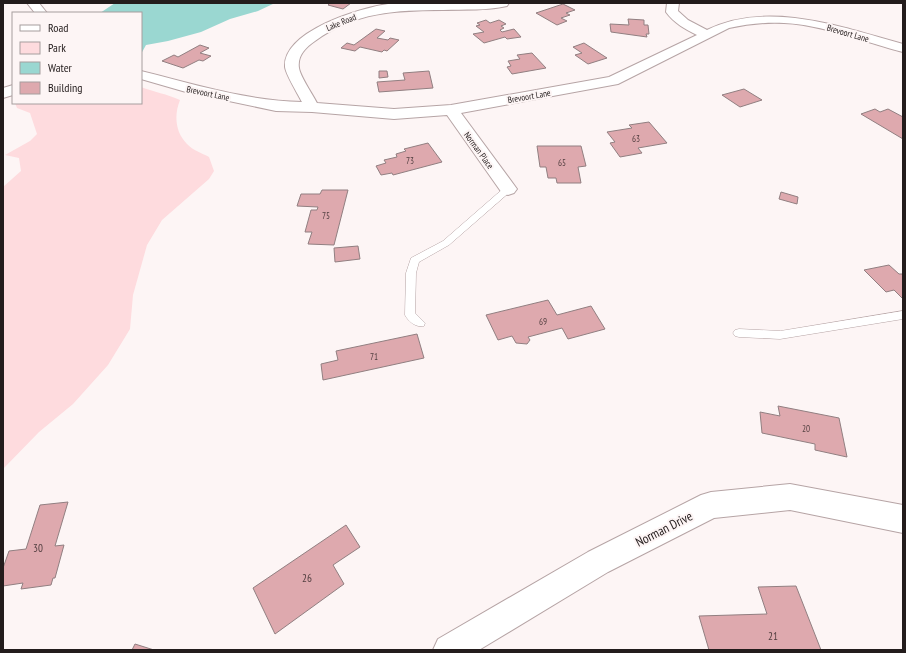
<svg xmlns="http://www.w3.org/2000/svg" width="906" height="653" viewBox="0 0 906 653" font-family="'PT Sans Narrow',sans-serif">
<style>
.green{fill:#fedbde}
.water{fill:#9ad7d1}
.building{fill:#dea9ae;stroke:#917f81}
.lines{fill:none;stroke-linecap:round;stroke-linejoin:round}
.service-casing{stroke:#b6a4a5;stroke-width:1}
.minor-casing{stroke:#b6a4a5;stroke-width:2}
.service{fill:#fff;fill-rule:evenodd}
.minor{fill:#fff;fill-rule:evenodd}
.labels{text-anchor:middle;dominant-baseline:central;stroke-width:4;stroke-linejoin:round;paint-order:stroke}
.far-street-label{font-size:9px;fill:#231c1c;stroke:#fdf5f5}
.number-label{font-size:9px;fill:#523f40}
.near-number-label{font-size:11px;fill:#523f40}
.near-street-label{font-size:13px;fill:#231c1c;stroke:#fdf5f5}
</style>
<rect width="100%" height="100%" fill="#fdf5f5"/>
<!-- green -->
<path class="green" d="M141,87C154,92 167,94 180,100C174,115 175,132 187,144C192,150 202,153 209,157L214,171L209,179L162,220L147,245L133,295L130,329L108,365L73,404L39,432L3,469V187L21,171L19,158L5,155L30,141L37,134L30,113L17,108L15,103H141Z"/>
<!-- water -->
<polygon class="water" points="115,3 275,3 258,11 230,19 201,32 168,41 146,45 141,54 141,13 100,13"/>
<!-- building -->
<g class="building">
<polygon points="330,3 351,3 343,9 328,5"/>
<polygon points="563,4 575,10 566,13 570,15 561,18 567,21 557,25 536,13"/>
<polygon points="628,19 644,20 644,25 648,25 649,34 646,34 647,37 611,32 610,24 629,25"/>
<polygon points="486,20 490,23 499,20 506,24 501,26 504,28 500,30 502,32 514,29 521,37 507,39 505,37 484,43 473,34 484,32 476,26 480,25 477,23"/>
<polygon points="376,29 385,31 377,38 388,40 390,38 399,40 387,51 384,50 382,52 360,47 355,51 341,48 347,43 354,45"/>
<polygon points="584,43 607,58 588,64 575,55 582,53 573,47"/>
<polygon points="200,45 209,48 200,53 211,56 203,61 199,60 183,68 162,61 174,55 178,57"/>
<polygon points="532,53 546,68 512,74 507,67 511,66 508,61 520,59 517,55"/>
<polygon points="379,71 387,71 388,77 379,78"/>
<polygon points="429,71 433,88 379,92 377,82 405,80 403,73"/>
<polygon points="744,89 762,100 740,107 722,95"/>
<polygon points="875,109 880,112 888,109 903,117 903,139 861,114"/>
<polygon points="649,122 667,143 638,148 642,153 620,157 610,143 615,142 607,132 632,128 629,125"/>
<polygon points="428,143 442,162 393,175 392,173 381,175 376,166 386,163 384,160 397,157 396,154 406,151 404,149"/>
<polygon points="537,146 581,146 586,166 578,167 581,183 557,183 556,178 548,178 546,167 540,167"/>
<polygon points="322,190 348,190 334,245 308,244 312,232 305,232 311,210 317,210 318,207 297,206 301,194 320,194"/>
<polygon points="781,192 798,197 797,204 779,199"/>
<polygon points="358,246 360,259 335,262 334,248"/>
<polygon points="889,265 899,274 903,274 903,299 894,290 886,292 864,270"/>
<polygon points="548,300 557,315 591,306 605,329 568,339 562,328 528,337 530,340 527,344 516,343 512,336 498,340 486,315"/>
<polygon points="417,334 424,358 323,380 321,364 338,360 336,351"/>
<polygon points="778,406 839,418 847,457 815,450 815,444 762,433 760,412 780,416"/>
<polygon points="68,502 55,546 64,545 55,578 53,578 51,585 21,589 23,583 3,586 3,568 9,551 26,549 40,505"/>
<polygon points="346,525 360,547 333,565 344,584 275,634 253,588"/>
<polygon points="796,586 821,650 709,650 699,616 767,614 758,587"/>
<polygon points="135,644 154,650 132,650"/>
</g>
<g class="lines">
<!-- service casing -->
<g class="service-casing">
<g id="service">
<path d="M508,186L512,189L511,191L449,245L419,262L416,273L415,313L425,323L424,326C416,328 408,321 405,315L406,273L411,258L443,241L505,187Z"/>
<polygon points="903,311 903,319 780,339 739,337 735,336 733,333 735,330 739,329 780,331"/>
</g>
</g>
<!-- minor casing -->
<g class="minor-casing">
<g id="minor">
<polygon points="27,3 39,3 47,13 35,13"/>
<path d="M427,3H509L507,6C486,11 465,9 443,10C396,10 355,12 315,41C306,47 297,56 299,68C300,76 313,95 317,103L394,109L451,105L609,77L697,35C685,29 674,23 666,12L667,3H679L678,11L688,20L707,30C768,0 842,27 903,44V52C867,43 820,24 784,23C765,22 747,24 729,28L618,84L461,113L517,189L514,193L508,195L502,193L447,115L394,119L312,112L276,111L186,92L141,79V71C194,84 247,101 302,102C298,94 286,75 285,67C283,31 360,8 388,4C401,3 414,3 427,3Z"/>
<polygon points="13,85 13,95 3,98 3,88"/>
<polygon points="790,484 903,505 903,533 790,510 714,518 608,572 479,650 433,650 438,639 588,552 701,495 711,492"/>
</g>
</g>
<!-- service -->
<use href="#service" class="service"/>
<!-- minor -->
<use href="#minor" class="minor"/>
</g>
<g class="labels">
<!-- far-street labels -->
<g class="far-street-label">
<text transform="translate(341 22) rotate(-22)">Lake Road</text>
<text transform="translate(848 33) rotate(16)">Brevoort Lane</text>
<text transform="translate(208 93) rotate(12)">Brevoort Lane</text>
<text transform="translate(529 96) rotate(-10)">Brevoort Lane</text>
<text transform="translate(479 150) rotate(54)">Norman Place</text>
</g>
<!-- number labels -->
<g class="number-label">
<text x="636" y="138">63</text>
<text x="410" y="160">73</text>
<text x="562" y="162">65</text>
<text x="326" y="215">75</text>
<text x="543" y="321">69</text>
<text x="374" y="356">71</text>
<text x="806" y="428">20</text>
</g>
<!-- near-number labels -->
<g class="near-number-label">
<text x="38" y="548">30</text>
<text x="307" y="578">26</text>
<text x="773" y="636">21</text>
</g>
<!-- near-street labels -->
<g class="near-street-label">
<text transform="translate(664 529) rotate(-27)">Norman Drive</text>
</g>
</g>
<!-- border -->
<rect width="906" height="653" fill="none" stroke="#231c1c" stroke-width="8"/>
<!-- legend -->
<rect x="12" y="12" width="130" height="92" fill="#fdf5f5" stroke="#a69e9e"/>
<rect x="20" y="25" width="20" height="6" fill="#ffffff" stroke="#a69e9e"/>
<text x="48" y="32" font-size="12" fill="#231c1c">Road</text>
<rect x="20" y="42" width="20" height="12" fill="#fedbde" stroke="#a69e9e"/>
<text x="48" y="52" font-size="12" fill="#231c1c">Park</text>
<rect x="20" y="62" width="20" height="12" fill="#9ad7d1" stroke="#a69e9e"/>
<text x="48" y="72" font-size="12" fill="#231c1c">Water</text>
<rect x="20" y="82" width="20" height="12" fill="#dea9ae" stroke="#a69e9e"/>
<text x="48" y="92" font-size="12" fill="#231c1c">Building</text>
</svg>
